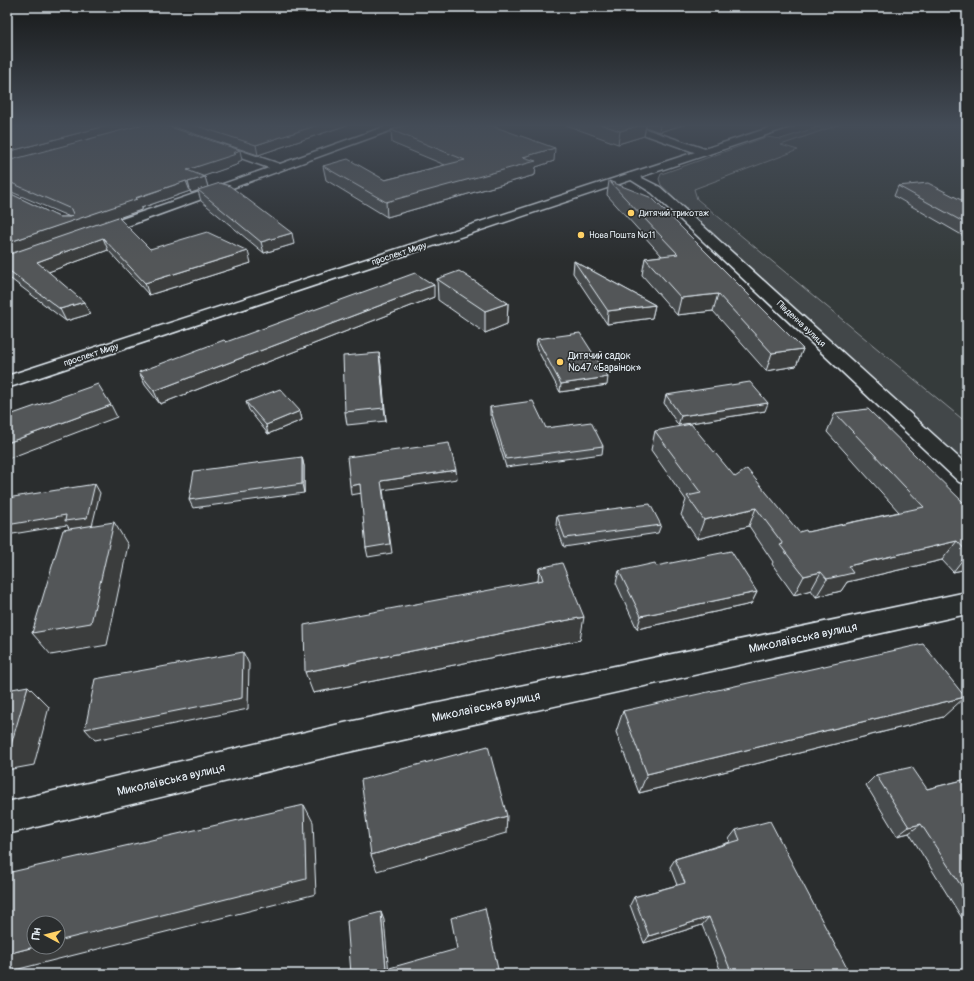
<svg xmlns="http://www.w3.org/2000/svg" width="974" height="981" viewBox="0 0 974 981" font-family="Pangolin,sans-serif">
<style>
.built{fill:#363a3b}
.green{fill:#424648;stroke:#959ca0}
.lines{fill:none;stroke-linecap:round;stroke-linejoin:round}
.street-casing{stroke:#e8f1f8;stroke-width:3}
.secondary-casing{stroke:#e8f1f8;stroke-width:3}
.street{fill:#2a2d2e;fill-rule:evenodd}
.secondary{fill:#2a2d2e;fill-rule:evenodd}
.wall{fill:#474b4d;stroke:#e8f1f8}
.shaded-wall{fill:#3a3d3e;stroke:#e8f1f8}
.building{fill:#535759;stroke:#e8f1f8}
.poi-dot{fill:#ffd166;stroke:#2a2d2e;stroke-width:1.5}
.labels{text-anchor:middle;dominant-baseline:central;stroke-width:3;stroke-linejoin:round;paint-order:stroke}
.far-poi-label{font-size:9px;fill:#e8f1f8;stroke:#2a2d2e;text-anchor:start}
.far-street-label{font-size:9px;fill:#e8f1f8;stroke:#2a2d2e}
.poi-label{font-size:10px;fill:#e8f1f8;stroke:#2a2d2e;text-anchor:start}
.near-street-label{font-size:12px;fill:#e8f1f8;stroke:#2a2d2e}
</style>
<rect width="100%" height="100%" fill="#2a2d2e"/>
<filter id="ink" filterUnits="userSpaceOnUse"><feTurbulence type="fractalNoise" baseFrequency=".025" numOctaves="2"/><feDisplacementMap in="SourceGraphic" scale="8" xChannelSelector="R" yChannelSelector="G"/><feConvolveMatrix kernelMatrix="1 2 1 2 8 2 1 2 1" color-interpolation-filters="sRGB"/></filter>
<g filter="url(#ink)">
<!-- built -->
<polygon class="built" points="841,124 967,124 967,423 697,198 694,189 797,151 780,145"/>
<!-- green -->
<polygon class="green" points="827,124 841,124 781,145 798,150 694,189 697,199 967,423 967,471 661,185 659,179 661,174 766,137 781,139"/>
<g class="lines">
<!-- street casing -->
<g class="street-casing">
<g id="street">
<polygon points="392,124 405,124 403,126 100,236 90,236 88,233 90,230 269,168 210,147 209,145 210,143 218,143 280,164"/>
<polygon points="618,124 631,124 708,150 709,152 704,155 700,154 620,126"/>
<polygon points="632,173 660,187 967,465 967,484 959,482 652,193 628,178 626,176 628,174"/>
<polygon points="967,592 967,614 344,753 7,834 7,802 344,723"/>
</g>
</g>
<!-- secondary casing -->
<g class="secondary-casing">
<polygon id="secondary" points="781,124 795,124 793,126 7,388 7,376"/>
</g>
<!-- street -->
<use href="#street" class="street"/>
<!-- secondary -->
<use href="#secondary" class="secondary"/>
</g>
<!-- wall -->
<g class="wall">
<polygon points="7,124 242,160 238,162 239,164 203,176 205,177 208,187 294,244 264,253 201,201 198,191 191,193 190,191 141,208 141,210 119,218 150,249 251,263 149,295 108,250 48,272 90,314 66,321 7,276 7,192 59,217 70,217 7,190"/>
<polygon points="171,124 350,124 258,155 171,126"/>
<polygon points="563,124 686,124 659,132 646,127 644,136 618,144"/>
<polygon points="391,130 554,161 536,167 535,175 387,217 326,180 323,166 385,180 445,165 392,143"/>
<polygon points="609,181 803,349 796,366 766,371 713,311 677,315 642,275 645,258 662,256 607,195"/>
<polygon points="898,186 967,203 967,238 894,196"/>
<polygon points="574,261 655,305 652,318 607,324 573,273"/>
<polygon points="437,279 508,303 507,324 485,333 438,300"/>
<polygon points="434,297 160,404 145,385 139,372 226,342"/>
<polygon points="537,339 607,385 560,392 536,347"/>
<polygon points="379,353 386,421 347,425 345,412"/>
<polygon points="666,395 765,411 678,425 664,403"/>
<polygon points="246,402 300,411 302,420 268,434 249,410"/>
<polygon points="490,407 546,428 603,446 602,454 506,467 490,415"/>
<polygon points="835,413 967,506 967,569 953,572 942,560 847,582 841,591 816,597 811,590 794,595 772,564 773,562 749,526 697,539 681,515 686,500 651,450 655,431 735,477 799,532 807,532 899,512 827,432"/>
<polygon points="302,457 304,466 304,493 193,508 189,500"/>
<polygon points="557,516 661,525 658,533 564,547 556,525"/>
<polygon points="656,566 757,592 751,604 637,629 616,583 619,571"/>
<polygon points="539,568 580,640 313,693 538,581"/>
<polygon points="623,711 943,717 639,793 616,732"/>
<polygon points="876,775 927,789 967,779 967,926 909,833 897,836 866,785"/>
<polygon points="736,830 850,974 722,974 702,925 644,943 630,905 634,897 677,885 670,867 675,859 730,842 729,839"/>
</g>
<!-- shaded-wall -->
<g class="shaded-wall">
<polygon points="113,124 145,124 7,163 7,152"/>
<polygon points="321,124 350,124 258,155 256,145"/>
<polygon points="645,124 646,124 644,136 618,144 620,131"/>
<polygon points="660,124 686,124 659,132"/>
<polygon points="555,148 554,161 536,167 535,175 387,217 386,202 523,157"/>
<polygon points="240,150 242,160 238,162 239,164 190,181 187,170"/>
<polygon points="205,177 208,187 191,193 188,182"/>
<polygon points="186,181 190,191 141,208 141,210 7,257 7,243"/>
<polygon points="292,233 294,244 264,253 261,242"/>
<polygon points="103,238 108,250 43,274 37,262"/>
<polygon points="248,251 251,263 149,295 145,283"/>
<polygon points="434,285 434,297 160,404 154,391"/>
<polygon points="718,294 713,311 677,315 681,298"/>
<polygon points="84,302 90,314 66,321 60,309"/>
<polygon points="508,303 507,324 485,333 485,311"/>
<polygon points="655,305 652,318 607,324 608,311"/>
<polygon points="803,349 796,366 766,371 772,353"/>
<polygon points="379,353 381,365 386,421 384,408"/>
<polygon points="608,377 607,385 560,392 561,384"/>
<polygon points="768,403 765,411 678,425 681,416"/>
<polygon points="111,405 117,417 7,459 7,443"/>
<polygon points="300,411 302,420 268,434 266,425"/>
<polygon points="302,457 304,466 304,493 302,484"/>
<polygon points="456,470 457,479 383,490 392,553 368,557 366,548 381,481"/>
<polygon points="95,484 100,493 92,526 70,530 67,525 7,535 7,525"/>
<polygon points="360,484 362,493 351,495 350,486"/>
<polygon points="756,508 749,526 697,539 704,520"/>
<polygon points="114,522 128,545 107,645 51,655 32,633"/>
<polygon points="957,541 942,560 847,582 841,591 816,597 827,579 848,566"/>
<polygon points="967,554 967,569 953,572"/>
<polygon points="821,572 811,590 794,595 804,576"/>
<polygon points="757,592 751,604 637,629 641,616"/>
<polygon points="584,617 580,640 313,693 305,672"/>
<polygon points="243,652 249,664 248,709 95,740 85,729"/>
<polygon points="28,686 49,707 34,765 7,770 7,746"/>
<polygon points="965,697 943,717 639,793 647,774"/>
<polygon points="304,805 313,822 316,894 7,972 7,954 34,947 58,947 58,941"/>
<polygon points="507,816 506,833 377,871 371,855"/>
<polygon points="921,824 909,833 897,836 909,827"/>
<polygon points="381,912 384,920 389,974 386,969"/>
<polygon points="709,917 702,925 644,943 649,936"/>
<polygon points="240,968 248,974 240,974"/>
</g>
<!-- building -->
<g class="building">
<polygon points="7,124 113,124 7,152"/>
<polygon points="145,124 161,124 240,150 233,153 236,154 187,170 205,177 188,182 186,181 135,198 137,199 7,243 7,192 59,217 70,217 73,214 71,209 7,181 7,161"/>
<polygon points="191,124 321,124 256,145"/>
<polygon points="408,124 487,124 555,148 523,157 536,161 386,202 323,166 348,159 385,180 465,160 391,130"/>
<polygon points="600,124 645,124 620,131"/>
<polygon points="609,181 652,198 803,349 772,353 718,294 681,298 645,258 678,254"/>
<polygon points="220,183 230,186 292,233 261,242 198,190"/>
<polygon points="928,183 967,203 967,224 898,186"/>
<polygon points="118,217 150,249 207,232 248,251 145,283 103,238 37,262 84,302 60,309 7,269 7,255"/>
<polygon points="574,261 655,305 608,311"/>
<polygon points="459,271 508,303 485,311 437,279"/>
<polygon points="415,273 434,285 154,391 139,372 224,340 226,342"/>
<polygon points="580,333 608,377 561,384 537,339"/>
<polygon points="379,353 384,408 345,412 343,356"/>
<polygon points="750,382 768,403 681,416 666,395"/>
<polygon points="98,384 111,405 7,443 7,416"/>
<polygon points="280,389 300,411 266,425 246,402"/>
<polygon points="533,401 546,428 591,422 603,446 506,459 490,407"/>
<polygon points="868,409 967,506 967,552 957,541 848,566 853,573 827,579 821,572 804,576 780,545 783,544 756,508 704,520 687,496 701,493 655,431 691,424 735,477 747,469 799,532 806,530 807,532 924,507 835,413"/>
<polygon points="449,443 456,470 381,481 390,544 366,548 360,484 350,486 347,457"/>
<polygon points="302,457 302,484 189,500 194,471"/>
<polygon points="95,484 87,518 65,521 66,515 7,525 7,498"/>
<polygon points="650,504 661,525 565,538 557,516"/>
<polygon points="114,522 91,623 32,633 63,530"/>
<polygon points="731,551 757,592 641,616 619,571 655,563 656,566"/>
<polygon points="562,563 584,617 305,672 304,625 543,580 539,568"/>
<polygon points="923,644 965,697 647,774 623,711"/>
<polygon points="243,652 242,698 85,729 95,679"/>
<polygon points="28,686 11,745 7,746 7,690"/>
<polygon points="488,746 507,816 371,855 361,780"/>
<polygon points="912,767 927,789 967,779 967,895 921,824 909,827 876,775"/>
<polygon points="304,805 306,879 58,941 58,923 34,923 34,947 7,954 7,873"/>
<polygon points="770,821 850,974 732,974 709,917 649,936 634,897 685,883 675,859 740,840 736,830"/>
<polygon points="485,908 499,974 351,974 347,921 381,912 386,969 457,949 451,918"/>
<polygon points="240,968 240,974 221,974"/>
</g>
</g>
<!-- sky -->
<linearGradient id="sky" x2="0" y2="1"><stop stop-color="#171919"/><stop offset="0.48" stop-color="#444c57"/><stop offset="1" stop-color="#444c57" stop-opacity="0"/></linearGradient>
<rect width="974" height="261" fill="url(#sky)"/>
<!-- markers -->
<g class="poi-dot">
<circle cx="631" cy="213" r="4"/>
<circle cx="581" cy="235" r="4"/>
<circle cx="560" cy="362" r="4"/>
</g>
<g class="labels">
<!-- far-poi labels -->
<g class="far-poi-label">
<text x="639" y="213">Дитячий трикотаж</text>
<text x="589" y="235">Нова Пошта №11</text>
</g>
<!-- far-street labels -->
<g class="far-street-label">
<text transform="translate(399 254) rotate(-18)">проспект Миру</text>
<text transform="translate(801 324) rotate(43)">Південна вулиця</text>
<text transform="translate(91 355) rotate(-18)">проспект Миру</text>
</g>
<!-- poi labels -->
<g class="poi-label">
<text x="568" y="356">Дитячий садок<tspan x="568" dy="12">№47 «Барвінок»</tspan></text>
</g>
<!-- near-street labels -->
<g class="near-street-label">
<text transform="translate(803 638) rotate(-12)">Миколаївська вулиця</text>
<text transform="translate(486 707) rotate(-12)">Миколаївська вулиця</text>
<text transform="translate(171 780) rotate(-13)">Миколаївська вулиця</text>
</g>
</g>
<!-- margin -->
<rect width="974" height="981" fill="none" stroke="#2a2d2e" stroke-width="24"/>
<rect x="12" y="12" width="950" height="957" fill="none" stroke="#e8f1f8" stroke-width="1.5" filter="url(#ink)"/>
<!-- north arrow -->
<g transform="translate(46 935) rotate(277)"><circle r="19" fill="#2a2d2e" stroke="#767b7f"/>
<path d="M0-3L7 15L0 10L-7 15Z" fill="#ffd166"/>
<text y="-6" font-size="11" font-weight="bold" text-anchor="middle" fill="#e8f1f8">Пн</text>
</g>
</svg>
